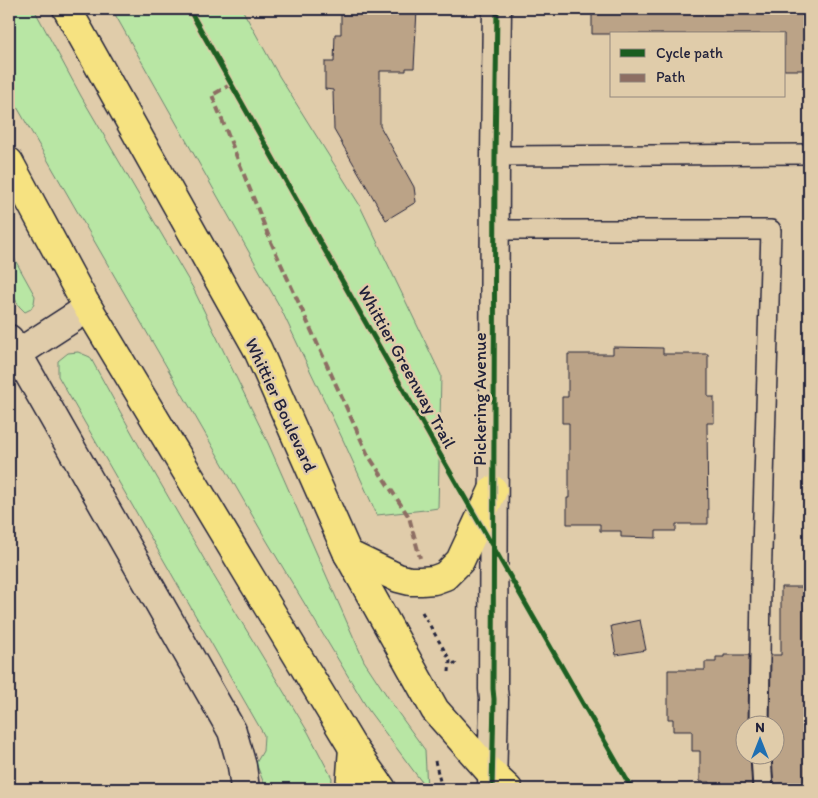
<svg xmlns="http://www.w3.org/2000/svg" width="818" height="798" viewBox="0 0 818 798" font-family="Itim,sans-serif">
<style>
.green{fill:#b8e6a4;stroke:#6d8470}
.building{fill:#bba387;stroke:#22223b}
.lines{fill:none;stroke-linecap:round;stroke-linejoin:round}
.lane-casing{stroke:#22223b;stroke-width:22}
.street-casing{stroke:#22223b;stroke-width:31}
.secondary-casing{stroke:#22223b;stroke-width:31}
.primary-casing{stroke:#22223b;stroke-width:31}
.path{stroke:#22223b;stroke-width:3;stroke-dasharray:4 4;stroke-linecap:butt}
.lane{stroke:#e0ccaa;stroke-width:19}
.street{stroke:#e0ccaa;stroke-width:28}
.secondary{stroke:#e0ccaa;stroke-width:28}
.primary{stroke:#f6e281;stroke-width:28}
.quiet{stroke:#8d6e63;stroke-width:4;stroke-dasharray:8 4;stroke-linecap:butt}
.cycleway-casing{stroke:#e0ccaa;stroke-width:8}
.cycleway{stroke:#1b5e20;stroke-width:5}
.labels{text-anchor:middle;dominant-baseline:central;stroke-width:5;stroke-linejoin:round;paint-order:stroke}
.street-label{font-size:18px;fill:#22223b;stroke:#e0ccaa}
</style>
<rect width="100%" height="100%" fill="#e0ccaa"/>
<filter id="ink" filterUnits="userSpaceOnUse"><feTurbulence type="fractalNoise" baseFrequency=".02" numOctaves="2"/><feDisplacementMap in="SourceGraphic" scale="10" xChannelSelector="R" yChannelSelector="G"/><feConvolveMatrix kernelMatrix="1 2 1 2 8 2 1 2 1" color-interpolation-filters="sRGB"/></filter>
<g filter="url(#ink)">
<!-- green -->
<g class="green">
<polygon points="9,9 34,9 81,96 193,288 268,443 364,661 399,714 425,750 427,789 369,711 267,541 9,93"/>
<polygon points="112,9 242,9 279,76 359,204 441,375 438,508 425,510 377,515 344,442 280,307"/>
<polygon points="9,249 35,296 34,303 31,309 25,312 19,306 9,288"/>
<polygon points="78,352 90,357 143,453 215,578 308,732 332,778 331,789 266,789 256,763 263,751 264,735 58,376 58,361 68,353"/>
</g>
<!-- building -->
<g class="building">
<polygon points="341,9 417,9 414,68 406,68 406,71 380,71 380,126 414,187 416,202 386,220 334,130 333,90 325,89 325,62 334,62 335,34 341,34"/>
<polygon points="592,9 809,9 809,70 784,70 784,34 592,34"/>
<polygon points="613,347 663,348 663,354 708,354 708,397 714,397 714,423 707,423 708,524 676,524 676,531 656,531 656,538 621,537 621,531 600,531 600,524 567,524 567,498 569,498 569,423 562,423 562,397 568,397 568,354 613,354"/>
<polygon points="781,587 809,587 809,789 774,789 772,756 776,756 776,726 770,726 771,655 781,655"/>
<polygon points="640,620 646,650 616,655 611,626"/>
<polygon points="724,655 749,655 748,726 746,726 746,756 750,756 752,789 710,789 710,782 700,782 700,751 692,751 692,731 673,731 673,719 668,719 668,670 705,670 705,662 716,662 716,657 724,657"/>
</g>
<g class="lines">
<!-- lane casing -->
<g class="lane-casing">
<g id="lane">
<polyline points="495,156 809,154"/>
<polyline points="495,230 771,230 761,587 759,726"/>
<polyline points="761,756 763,789"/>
</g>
</g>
<!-- street casing -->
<g class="street-casing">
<g id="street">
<polyline points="9,339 232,731 242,766 245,789"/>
<polyline points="17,354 88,308"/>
</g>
</g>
<!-- secondary casing -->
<g class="secondary-casing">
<polyline id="secondary" points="492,789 494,699 493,689 495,156 497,9"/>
</g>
<!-- primary casing -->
<g class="primary-casing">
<g id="primary">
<polyline points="67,9 257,348 348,554 435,710 491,773 508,789"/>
<polyline points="9,162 84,301 353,748 382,789"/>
<polyline points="348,554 398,578 410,581 421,581 434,580 445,576 460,561 493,490"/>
<polyline points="350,789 353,748"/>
</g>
</g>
<!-- path -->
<g class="path">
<polyline points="422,612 450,660"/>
<polyline points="449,672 450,660 459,667"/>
<polyline points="435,761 442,789"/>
</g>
<!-- lane -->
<use href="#lane" class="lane"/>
<!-- street -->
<use href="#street" class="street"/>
<!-- secondary -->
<use href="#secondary" class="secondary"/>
<!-- primary -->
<use href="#primary" class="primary"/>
<!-- quiet -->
<polyline class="quiet" points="232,84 212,95 271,242 368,455 409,517 420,558"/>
<!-- cycleway casing -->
<g class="cycleway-casing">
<g id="cycleway">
<polyline points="189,9 434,444 632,789"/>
<polyline points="492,789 494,699 493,689 495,156 497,9"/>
</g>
</g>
<!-- cycleway -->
<use href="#cycleway" class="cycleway"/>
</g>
</g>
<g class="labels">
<!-- street labels -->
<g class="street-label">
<text transform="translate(407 367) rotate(61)">Whittier Greenway Trail</text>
<text transform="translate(480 399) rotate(-90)">Pickering Avenue</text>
<text transform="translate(281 405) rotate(65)">Whittier Boulevard</text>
</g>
</g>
<!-- margin -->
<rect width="818" height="798" fill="none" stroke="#e0ccaa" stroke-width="30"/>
<rect x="15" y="15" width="788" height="768" fill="none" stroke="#22223b" stroke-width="2" filter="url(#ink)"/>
<!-- legend -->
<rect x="610" y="32" width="175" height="65" fill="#e0ccaa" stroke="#94887e"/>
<rect x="620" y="49" width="25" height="8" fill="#1b5e20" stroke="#94887e"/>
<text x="656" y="58" font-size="15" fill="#22223b">Cycle path</text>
<rect x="620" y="74" width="25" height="8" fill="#8d6e63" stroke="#94887e"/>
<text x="656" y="82" font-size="15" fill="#22223b">Path</text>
<!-- north arrow -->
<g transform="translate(760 740)"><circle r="24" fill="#e0ccaa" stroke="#94887e"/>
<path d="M0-4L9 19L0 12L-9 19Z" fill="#1f6fb2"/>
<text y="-8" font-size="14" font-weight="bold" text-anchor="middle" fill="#22223b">N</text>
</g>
</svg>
